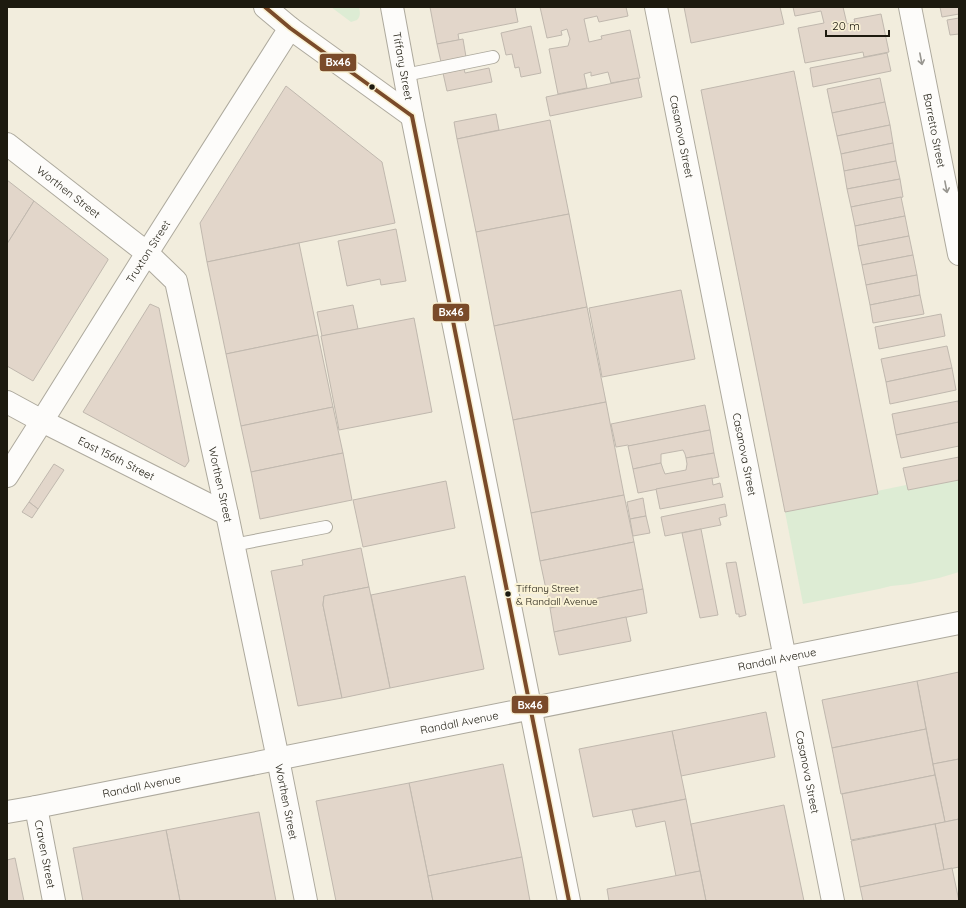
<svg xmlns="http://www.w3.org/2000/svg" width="966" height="908" viewBox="0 0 966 908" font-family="Quicksand,sans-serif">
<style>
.green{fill:#ddecd4}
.building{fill:#e2d6ca;stroke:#c0b8ae}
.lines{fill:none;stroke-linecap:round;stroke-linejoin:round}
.lane-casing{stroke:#ada99d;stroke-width:14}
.street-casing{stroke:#ada99d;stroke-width:24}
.secondary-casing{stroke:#ada99d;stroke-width:24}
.lane{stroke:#fdfcfa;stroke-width:12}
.street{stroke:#fdfcfa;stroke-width:22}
.secondary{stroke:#fdfcfa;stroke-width:22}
.bus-1-casing{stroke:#faf2d5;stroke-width:7}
.bus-1{stroke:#7a4b2a;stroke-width:4}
.oneway{stroke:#989690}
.bus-dot{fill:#1d1a0f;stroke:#faf2d5;stroke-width:1.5}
.labels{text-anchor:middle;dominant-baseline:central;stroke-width:4;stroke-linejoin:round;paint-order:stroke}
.bus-label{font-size:10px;fill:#1d1a0f;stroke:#faf2d5;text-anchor:start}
.street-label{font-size:11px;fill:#1d1a0f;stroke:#faf2d5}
.line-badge{stroke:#faf2d5;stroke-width:1.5}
.badge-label{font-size:11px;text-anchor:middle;font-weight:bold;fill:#fff}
</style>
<rect width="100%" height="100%" fill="#f2eddd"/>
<!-- green -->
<g class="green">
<path d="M331,7H359C360,12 361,16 357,20L351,22Z"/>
<polygon points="959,479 959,572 939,578 910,584 891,586 879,589 803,604 785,512 878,494 877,491 906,485 908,490"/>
</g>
<!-- building -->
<g class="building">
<polygon points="430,7 515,7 518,22 458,34 459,40 437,44"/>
<polygon points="540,7 626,7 628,16 599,22 597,16 584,19 589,42 602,39 601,36 630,30 640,78 611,83 608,72 591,76 591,72 584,74 587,88 558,94 549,49 568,46 570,39 567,29 561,31 562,35 547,38"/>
<polygon points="684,7 780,7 784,24 691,43"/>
<polygon points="793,7 843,7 847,24 855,22 854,19 881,14 889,52 864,57 863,52 805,63 798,28 824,23 821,11 795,16"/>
<polygon points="940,7 959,7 959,14 942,17"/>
<polygon points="959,18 959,34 950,35 947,20"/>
<polygon points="531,26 541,73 521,77 519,67 515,68 512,54 506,55 501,33"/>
<polygon points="463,39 466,57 441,62 437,44"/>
<polygon points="887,53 891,71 813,87 810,68"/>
<polygon points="489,68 492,82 447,91 443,73 464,69 465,73"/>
<polygon points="794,71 878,494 785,512 701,90"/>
<polygon points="638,78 642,97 550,116 546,97"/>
<polygon points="880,78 885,102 832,113 827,89"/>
<polygon points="286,86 382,162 395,223 207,262 200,223"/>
<polygon points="885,102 890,125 837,136 832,113"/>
<polygon points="496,114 499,130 457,139 454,122"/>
<polygon points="550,120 569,214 476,232 457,139"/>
<polygon points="890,125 893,143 841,154 837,136"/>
<polygon points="893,143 896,161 844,171 841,154"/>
<polygon points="896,161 900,179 847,189 844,171"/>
<polygon points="900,179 903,197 851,207 847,189"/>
<polygon points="7,180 34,201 7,244"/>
<polygon points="901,197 905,216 855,226 851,207"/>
<polygon points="34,201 108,259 108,260 33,381 7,366 7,244"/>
<polygon points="569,214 587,307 494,326 476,232"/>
<polygon points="905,216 909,236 858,246 855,226"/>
<polygon points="396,229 406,281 381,285 380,279 347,286 338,241"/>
<polygon points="909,236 913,255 862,265 858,246"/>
<polygon points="299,243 318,335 226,354 207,262"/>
<polygon points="913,255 917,275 866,285 862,265"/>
<polygon points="917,275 920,295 870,305 866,285"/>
<polygon points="681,290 695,359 602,377 589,308"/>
<polygon points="920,295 924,314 873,323 870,305"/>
<polygon points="150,304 159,308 189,461 185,467 83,412"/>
<polygon points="353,305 358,329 322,336 317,312"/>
<polygon points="587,307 606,402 513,420 494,326"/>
<polygon points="941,314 945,336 879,349 875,327"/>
<polygon points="414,318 432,412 339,430 321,336"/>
<polygon points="318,335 333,407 241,426 226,354"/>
<polygon points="947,346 952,368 886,382 881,359"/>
<polygon points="952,368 956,390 890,404 886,382"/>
<polygon points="958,401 959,407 959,422 896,435 892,414"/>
<polygon points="606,402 624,495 531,513 513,420"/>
<polygon points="705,405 710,430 629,446 628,445 616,447 611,424"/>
<polygon points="333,407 343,453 251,472 241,426"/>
<polygon points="959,422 959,446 901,458 896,435"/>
<polygon points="710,430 714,453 686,458 685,454 683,450 661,454 661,463 633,469 628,446"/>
<polygon points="343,453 352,500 260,519 251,472"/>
<polygon points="714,453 719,477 638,493 633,469 661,463 663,469 665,474 686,470 687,464 686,458"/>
<polygon points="959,457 959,480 908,490 903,468"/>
<polygon points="54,464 64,470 38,509 29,502"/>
<polygon points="712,478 713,485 720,483 723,497 660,509 656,489"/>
<polygon points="446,481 455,528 363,547 353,500"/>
<polygon points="624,495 634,542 540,561 531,513"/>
<polygon points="643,498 646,516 630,519 627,502"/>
<polygon points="29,502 38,509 32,518 22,512"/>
<polygon points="725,504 727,516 719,518 721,525 665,536 661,517"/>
<polygon points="646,516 650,533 633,536 630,519"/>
<polygon points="701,529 718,615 700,618 682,533"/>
<polygon points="634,542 643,589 550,608 540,561"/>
<polygon points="361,548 369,587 324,596 323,605 342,698 298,706 271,571 303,565 302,560"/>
<polygon points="736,562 746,615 739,617 739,614 736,614 726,563"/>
<polygon points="465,576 484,669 390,688 371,595"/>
<polygon points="369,587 390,688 342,698 323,605 324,596"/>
<polygon points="643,589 647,613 554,632 550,608"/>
<polygon points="626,617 631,641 559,655 554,632"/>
<polygon points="959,672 959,759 933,764 917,681"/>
<polygon points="917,681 926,729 832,748 822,700"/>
<polygon points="766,712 775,757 681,776 672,731"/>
<polygon points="926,729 935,775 841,794 832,748"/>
<polygon points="672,731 686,799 593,817 579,749"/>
<polygon points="959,759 959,819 945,822 933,764"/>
<polygon points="503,764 522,857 428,876 409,783"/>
<polygon points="935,775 945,822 851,840 842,794"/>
<polygon points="409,783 433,901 336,901 316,801"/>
<polygon points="686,799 700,871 676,876 665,821 636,827 632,810"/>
<polygon points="784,805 804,901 706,901 691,824"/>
<polygon points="259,812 276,901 180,901 166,830"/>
<polygon points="959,819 959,867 944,870 935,824"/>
<polygon points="935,824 944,870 860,887 851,841"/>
<polygon points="166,830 180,901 83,901 73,848"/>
<polygon points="522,857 530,901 433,901 428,876"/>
<polygon points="15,858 24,901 7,901 7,860"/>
<polygon points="952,868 959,901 863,901 860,887"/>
<polygon points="700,871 706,901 609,901 607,889"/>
</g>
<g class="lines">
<!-- lane casing -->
<g class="lane-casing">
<g id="lane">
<polyline points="405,75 493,57"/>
<polyline points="233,545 326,527"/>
</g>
</g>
<!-- street casing -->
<g class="street-casing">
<g id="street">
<path id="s1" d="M656,7L833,901"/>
<path id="s2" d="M910,7L959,254"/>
<path id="s3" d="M7,144L147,253L176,281L227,514L278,759L306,901"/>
<path id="s4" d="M7,402L42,421L227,514"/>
<path id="s5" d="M7,476L42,421L147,253L290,28"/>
<path id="s6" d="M36,807L54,901"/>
</g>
</g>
<!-- secondary casing -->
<g class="secondary-casing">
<g id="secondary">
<polyline points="265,7 290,28 412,116"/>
<path id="s7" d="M392,7L412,116L569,901"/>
<path id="s8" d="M7,812L36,807L959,623"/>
</g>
</g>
<!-- lane -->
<use href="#lane" class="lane"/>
<!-- street -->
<use href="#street" class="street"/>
<!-- secondary -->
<use href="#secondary" class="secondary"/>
<!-- bus-1 casing -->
<g class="bus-1-casing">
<g id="bus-1">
<polyline points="265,7 290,28 412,116"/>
<polyline points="412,116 569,901"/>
</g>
</g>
<!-- bus-1 -->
<use href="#bus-1" class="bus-1"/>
</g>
<!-- one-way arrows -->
<defs><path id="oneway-shaft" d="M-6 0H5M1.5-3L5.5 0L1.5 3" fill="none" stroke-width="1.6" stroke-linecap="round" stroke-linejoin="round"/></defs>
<g class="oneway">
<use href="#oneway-shaft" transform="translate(921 59) rotate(79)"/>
<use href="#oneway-shaft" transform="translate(946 187) rotate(79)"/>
</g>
<!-- markers -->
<g class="bus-dot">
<circle cx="372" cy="87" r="3.5"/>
<circle cx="508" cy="594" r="3.5"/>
</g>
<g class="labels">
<!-- bus labels -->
<g class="bus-label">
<text x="516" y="588">Tiffany Street<tspan x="516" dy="13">&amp; Randall Avenue</tspan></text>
</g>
<!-- street labels -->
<g class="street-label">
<text stroke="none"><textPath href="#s7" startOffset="60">Tiffany Street</textPath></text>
<text stroke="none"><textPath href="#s2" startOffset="126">Barretto Street</textPath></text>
<text stroke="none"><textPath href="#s1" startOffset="132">Casanova Street</textPath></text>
<text stroke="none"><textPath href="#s3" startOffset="78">Worthen Street</textPath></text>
<text stroke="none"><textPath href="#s5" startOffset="265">Truxton Street</textPath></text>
<text stroke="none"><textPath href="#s1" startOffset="456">Casanova Street</textPath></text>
<text stroke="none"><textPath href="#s4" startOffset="123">East 156th Street</textPath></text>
<text stroke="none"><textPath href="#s3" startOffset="426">Worthen Street</textPath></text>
<text stroke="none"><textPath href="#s8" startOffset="785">Randall Avenue</textPath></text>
<text stroke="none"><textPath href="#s8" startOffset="461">Randall Avenue</textPath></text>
<text stroke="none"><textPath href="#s1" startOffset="780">Casanova Street</textPath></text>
<text stroke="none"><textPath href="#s8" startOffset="137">Randall Avenue</textPath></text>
<text stroke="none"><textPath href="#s3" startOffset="750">Worthen Street</textPath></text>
<text stroke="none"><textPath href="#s6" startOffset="48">Craven Street</textPath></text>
</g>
</g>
<g class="line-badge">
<rect x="319" y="53" width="38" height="19" rx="4" fill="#7a4b2a"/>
<rect x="432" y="303" width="38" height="19" rx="4" fill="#7a4b2a"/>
<rect x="511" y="695" width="38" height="19" rx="4" fill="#7a4b2a"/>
</g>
<g class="badge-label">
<text x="338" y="66">Bx46</text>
<text x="451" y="316">Bx46</text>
<text x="530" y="709">Bx46</text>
</g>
<!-- border -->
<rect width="966" height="908" fill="none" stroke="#1d1a0f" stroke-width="16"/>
<!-- scale -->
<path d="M826 30v6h63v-6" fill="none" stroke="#1d1a0f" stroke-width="2"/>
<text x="832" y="30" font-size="12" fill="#1d1a0f" stroke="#faf2d5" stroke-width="3" paint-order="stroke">20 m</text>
</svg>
